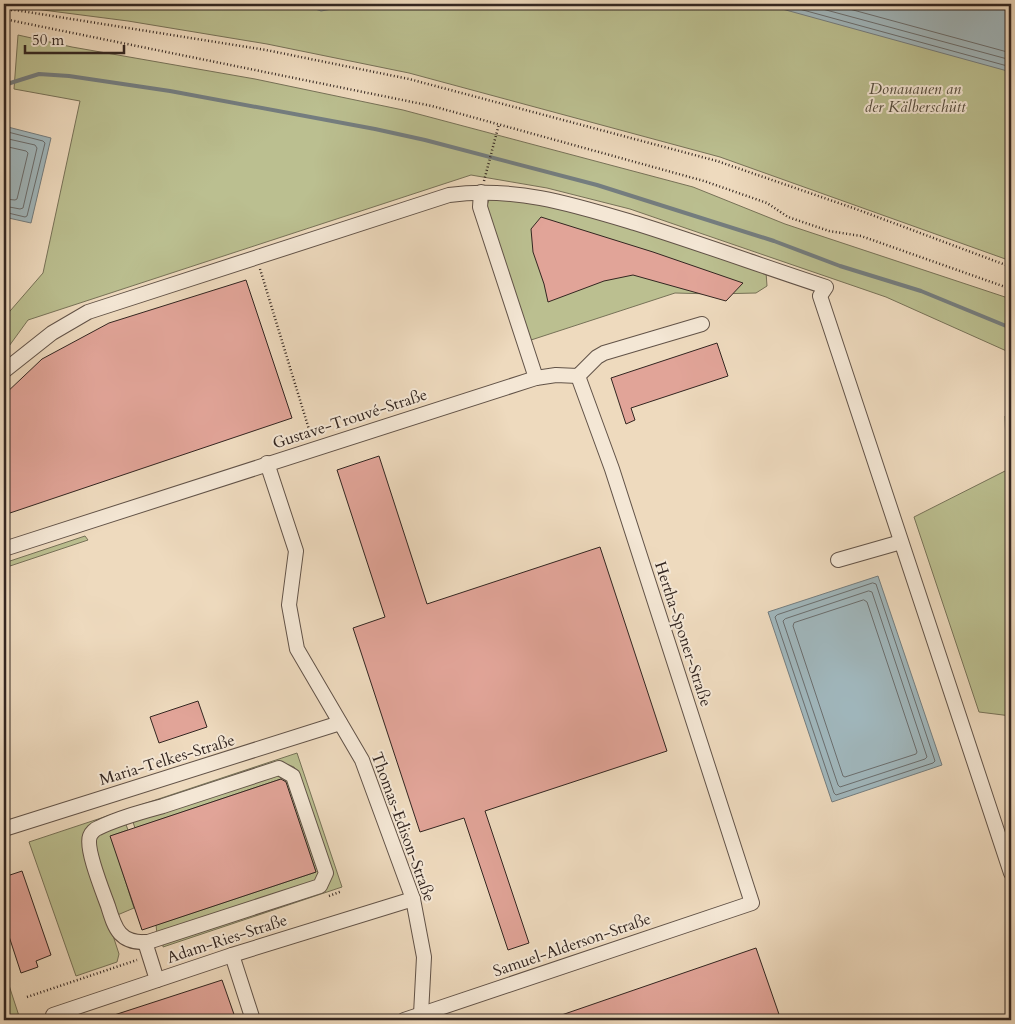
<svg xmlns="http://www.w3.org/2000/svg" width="1015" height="1024" viewBox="0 0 1015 1024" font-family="Cardo,serif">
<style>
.green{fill:#bbbf90;stroke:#777258}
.water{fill:#a0b7bd;stroke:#747d7f}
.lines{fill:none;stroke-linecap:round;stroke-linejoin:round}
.shore{stroke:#6a6e6f;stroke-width:1}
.stream{stroke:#747d7f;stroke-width:4}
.building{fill:#e1a498;stroke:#332621}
.minor-casing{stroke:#625348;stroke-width:16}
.path{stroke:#332621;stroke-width:2.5;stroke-dasharray:1 2.5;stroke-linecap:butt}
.minor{stroke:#f4e7d5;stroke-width:14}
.labels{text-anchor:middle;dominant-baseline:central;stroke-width:4;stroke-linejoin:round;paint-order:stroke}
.park-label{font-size:16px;font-style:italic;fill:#554c3d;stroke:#f4e7d5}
.street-label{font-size:16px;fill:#332621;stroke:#f4e7d5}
</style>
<rect width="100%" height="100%" fill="#eedabe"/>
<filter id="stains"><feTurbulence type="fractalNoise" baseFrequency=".004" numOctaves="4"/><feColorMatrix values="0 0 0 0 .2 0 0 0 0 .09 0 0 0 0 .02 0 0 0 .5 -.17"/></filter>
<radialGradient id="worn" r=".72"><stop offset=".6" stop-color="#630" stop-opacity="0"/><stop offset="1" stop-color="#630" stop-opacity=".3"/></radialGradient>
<!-- green -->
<g class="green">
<polygon points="4,4 1011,4 1011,261 720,157 409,73 267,44 128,21 4,5"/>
<polygon points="18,35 72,47 255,79 403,110 693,187 785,224 1011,299 1011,353 886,297 630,209 547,188 471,175 28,320 4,353 4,318 43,273 80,101 14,89"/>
<polygon points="490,197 564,206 766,272 767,286 756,293 714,294 675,293 528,341 486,208"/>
<polygon points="1011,413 1011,716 979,712 914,517 1007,470 1005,416"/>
<polygon points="85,536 88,540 4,568 4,563"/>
<polygon points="297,753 342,887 163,947 163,944 327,885 299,773 294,767 281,762 87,829 84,833 83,843 119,954 117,962 76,976 29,842"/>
<polygon points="278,773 288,776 319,873 318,878 312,883 157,934 156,925 316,872 284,778 135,828 132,819"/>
<polygon points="125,822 128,830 111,836 134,908 115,916 98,863 95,838 97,835"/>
<polygon points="4,970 19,1016 7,1020 5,1020 4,1017"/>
</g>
<!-- water -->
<g class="water">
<polygon points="300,4 359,4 321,11"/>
<polygon points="764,4 998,4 1011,8 1011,72"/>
<polygon points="4,126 51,138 31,223 4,217"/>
<polygon points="878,576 942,765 832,802 768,612"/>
</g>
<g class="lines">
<!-- shore -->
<g class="shore">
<polyline points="781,4 1011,67"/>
<polyline points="804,4 1011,60"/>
<polyline points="831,4 1011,53"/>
<polyline points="4,131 43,141 45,143 27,216 25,217 4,212"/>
<polyline points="4,138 35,145 37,148 23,208 20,209 4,206"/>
<polyline points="4,146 26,151 28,153 17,199 15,200 4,199"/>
<polygon points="873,583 876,584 935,761 933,763 836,795 834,793 775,617 777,615"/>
<polygon points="869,591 872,592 927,757 925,759 840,787 838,785 783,621 785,619"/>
<polygon points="864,600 867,602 917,752 916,754 845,777 843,776 793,626 794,623"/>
</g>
<!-- stream -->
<polyline class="stream" points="4,85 39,74 69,76 170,91 375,129 425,140 597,185 774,241 840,266 921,291 1011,328"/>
</g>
<!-- building -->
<g class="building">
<polygon points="541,217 653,252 743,283 726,301 633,275 604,281 548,302 544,284 533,252 531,229"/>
<polygon points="246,280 292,418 4,515 4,395 42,359 109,323"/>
<polygon points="717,343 728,376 631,408 635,420 626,424 611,378"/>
<polygon points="379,456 427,604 600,547 667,751 485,811 529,943 508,950 464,818 420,832 353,628 385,617 337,470"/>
<polygon points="198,701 207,727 159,743 150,717"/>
<polygon points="281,779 286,782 316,872 142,930 110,836"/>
<polygon points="22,871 51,955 36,961 38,967 21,973 4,921 4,877"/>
<polygon points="756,948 781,1020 550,1020 550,1019"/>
<polygon points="222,980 236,1020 105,1020 105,1018"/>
</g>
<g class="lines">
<!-- minor casing -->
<g class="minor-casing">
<g id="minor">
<polyline points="481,192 480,207 536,378"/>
<path d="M4,371L52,333L88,312L449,195C515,186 572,204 635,223C699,243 762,266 826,287L820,296L1011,873"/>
<polyline points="267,463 296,551 289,605 297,649 362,760 413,899 424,957 421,1014"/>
<polyline points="4,549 536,378 556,375 578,376 597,357 604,353 702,324"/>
<polyline points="838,560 901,542"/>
<path d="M279,768L293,776L326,873L320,886L148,942C120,944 115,929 108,906C103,892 85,848 90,836C91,833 95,829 98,828C118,818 141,812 163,806C202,793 240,781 279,768Z"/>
<polyline points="4,829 340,723"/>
<polyline points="145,942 157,980"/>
<polyline points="232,955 253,1020"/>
<polyline points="53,1015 232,955 413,899"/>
<polyline points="404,1020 752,903 612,469 578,376"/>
</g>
</g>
<!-- path -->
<g class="path">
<polyline points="4,10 15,10 266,50 409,79 717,161 856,209 1011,267"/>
<polyline points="4,19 432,106 704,181 767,203 788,217 829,231 861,236 1011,289"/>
<polyline points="484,181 499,124"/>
<polyline points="260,269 311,436"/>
<polyline points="1008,364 1011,366"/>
<polyline points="329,896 342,891"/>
<polyline points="27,997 137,960"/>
</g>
<!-- minor -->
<use href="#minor" class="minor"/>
</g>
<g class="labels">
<!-- park labels -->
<g class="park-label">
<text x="915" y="89">Donauauen an<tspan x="915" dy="18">der Kälberschütt</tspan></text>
</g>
<!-- street labels -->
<g class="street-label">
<text transform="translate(350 419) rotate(-18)">Gustave-Trouvé-Straße</text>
<text transform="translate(683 634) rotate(72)">Hertha-Sponer-Straße</text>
<text transform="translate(167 760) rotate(-17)">Maria-Telkes-Straße</text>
<text transform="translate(403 827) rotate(70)">Thomas-Edison-Straße</text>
<text transform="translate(227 939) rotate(-18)">Adam-Ries-Straße</text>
<text transform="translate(572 945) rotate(-19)">Samuel-Alderson-Straße</text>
</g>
</g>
<!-- margin -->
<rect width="1015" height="1024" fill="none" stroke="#eedabe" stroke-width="20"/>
<rect x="5" y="5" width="1005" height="1014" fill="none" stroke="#332621" stroke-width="2.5"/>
<rect x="10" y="10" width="995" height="1004" fill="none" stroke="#332621"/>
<!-- scale -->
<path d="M25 45v8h99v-8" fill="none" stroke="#332621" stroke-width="2.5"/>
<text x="32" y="45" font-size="15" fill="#332621" stroke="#f4e7d5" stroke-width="4" paint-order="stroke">50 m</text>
<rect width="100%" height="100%" filter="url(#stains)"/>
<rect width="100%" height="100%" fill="url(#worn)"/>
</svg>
